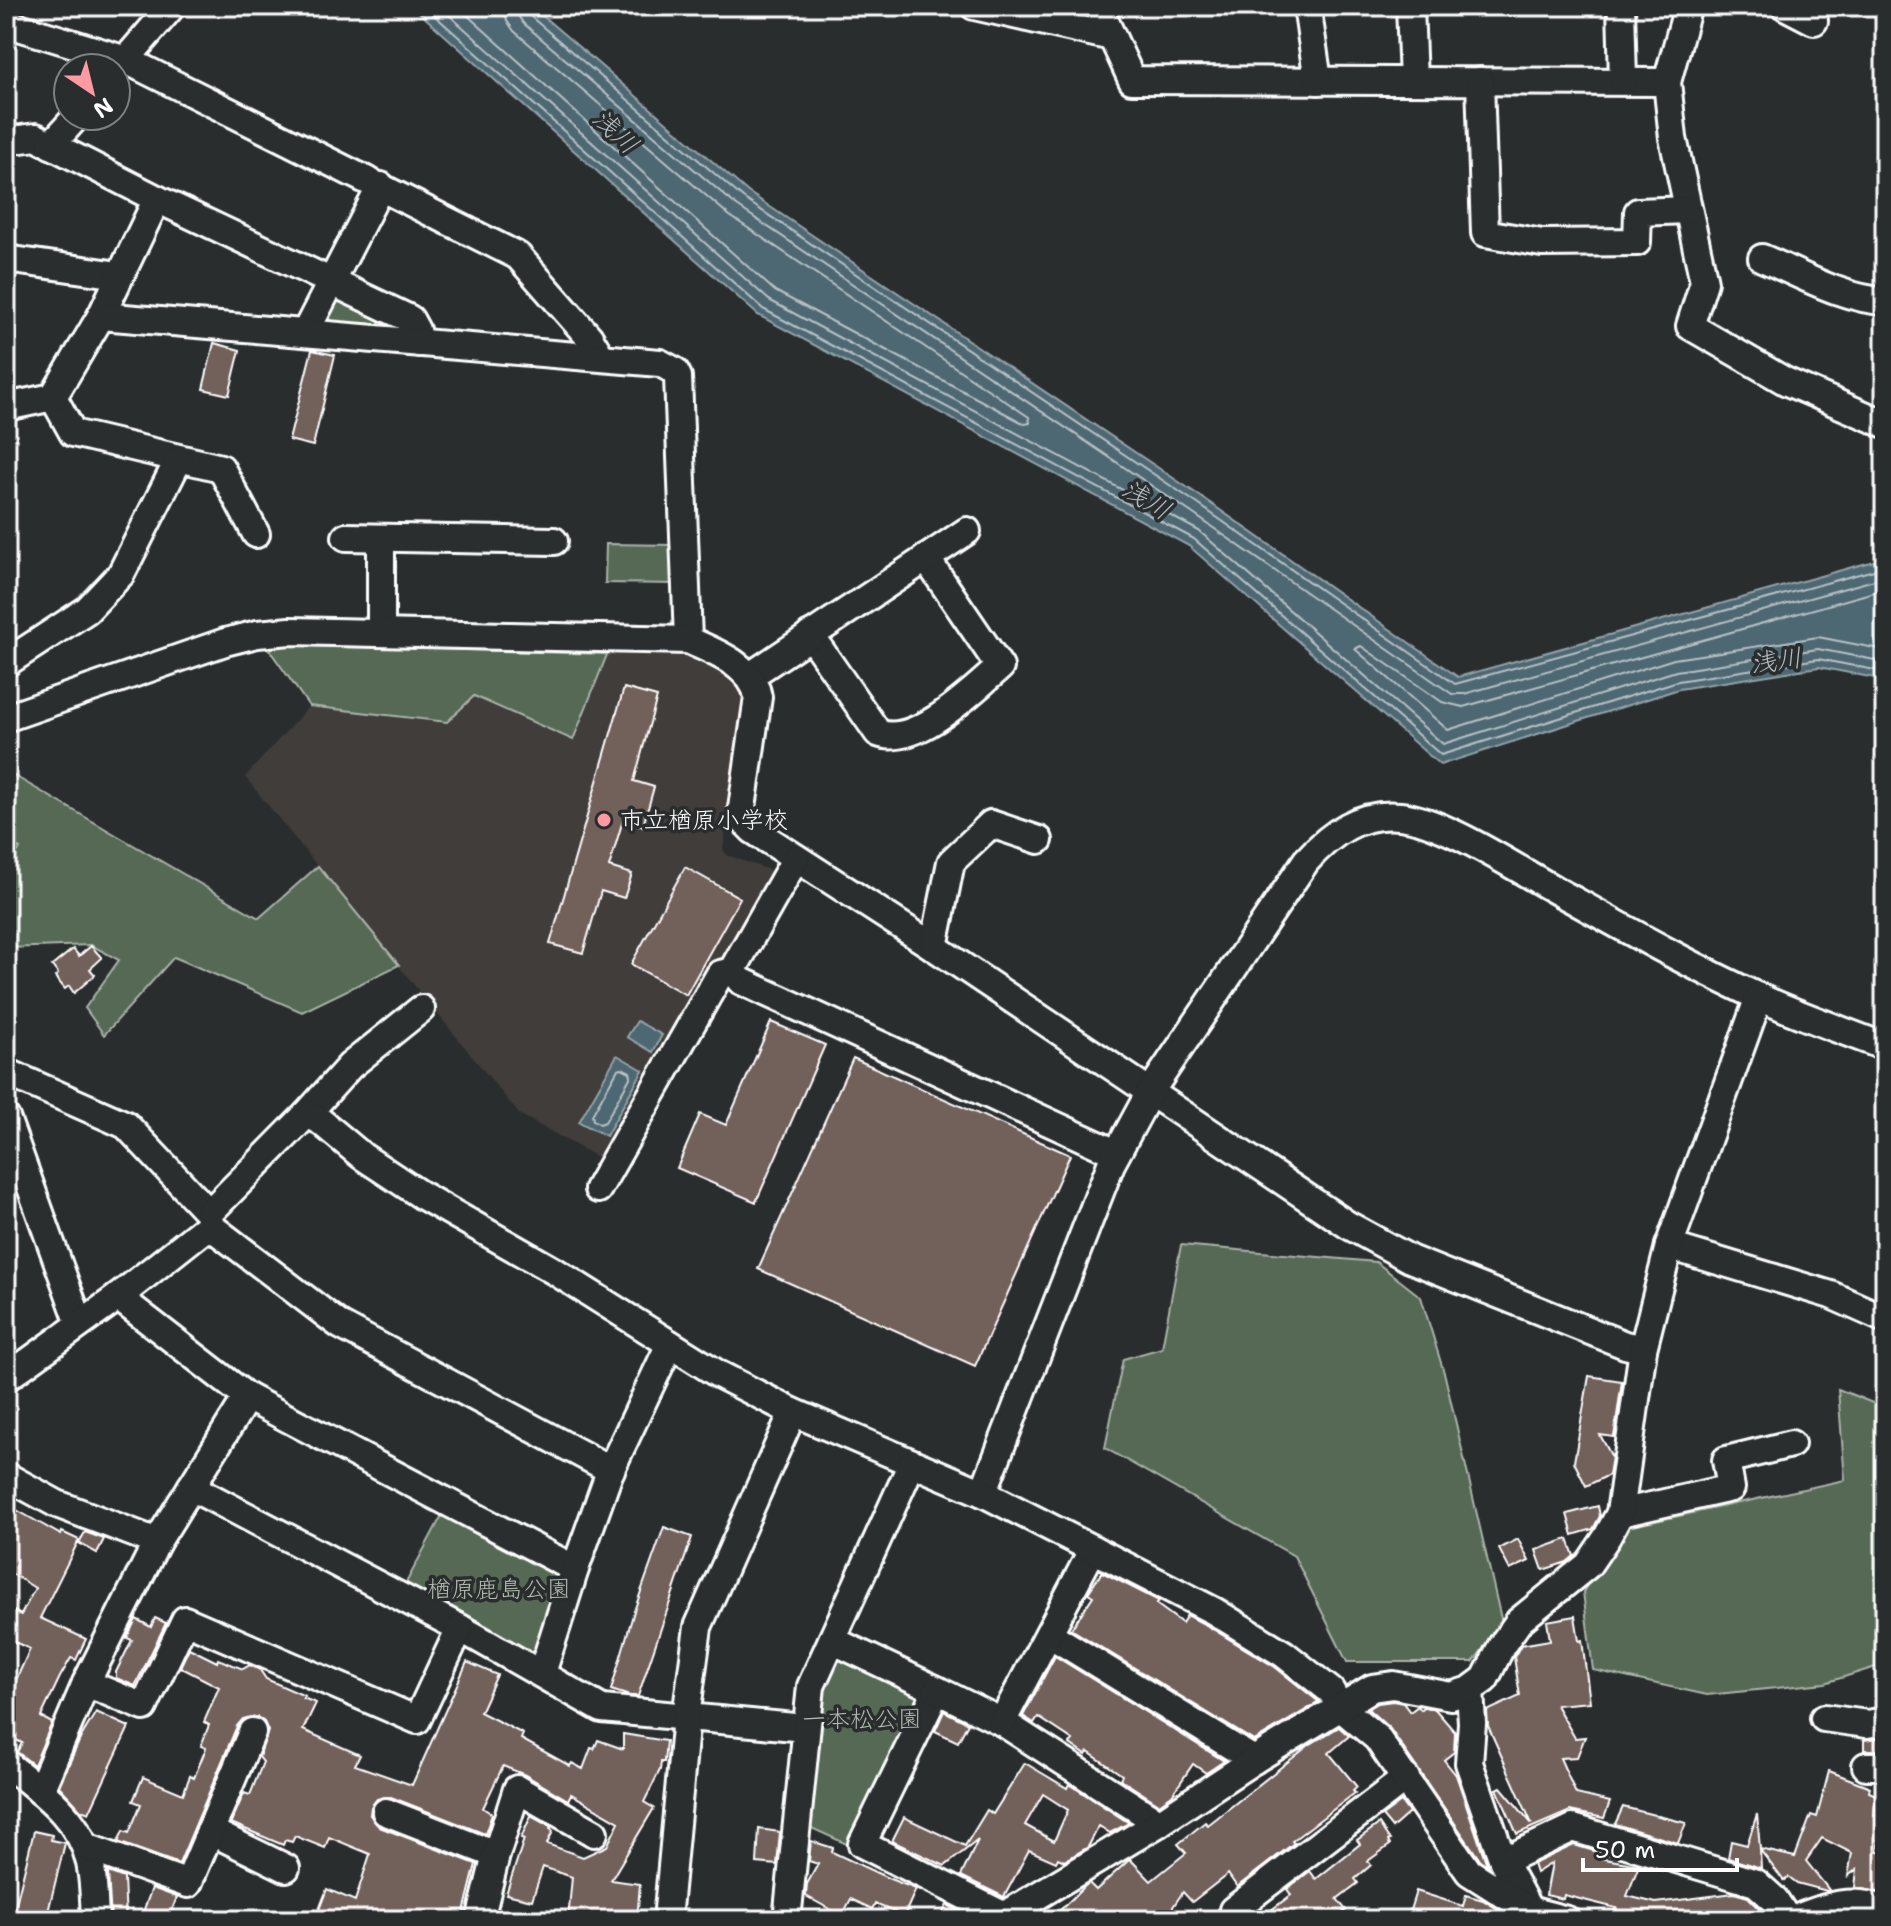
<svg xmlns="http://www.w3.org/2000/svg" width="1891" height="1926" viewBox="0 0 1891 1926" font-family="'Shantell Sans','Klee One',sans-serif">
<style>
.built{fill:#403c3b}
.green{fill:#556954;stroke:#aab4aa;stroke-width:2}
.water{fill:#4d6772;stroke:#94a4aa;stroke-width:2}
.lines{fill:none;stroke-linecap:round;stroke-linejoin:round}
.shore{stroke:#b8c2c7;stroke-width:2}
.building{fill:#72605a;stroke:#fff;stroke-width:2;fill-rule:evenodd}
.minor-casing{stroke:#fff;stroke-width:32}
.minor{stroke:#2a2d2e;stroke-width:26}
.poi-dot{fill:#ff9aa2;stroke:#2a2d2e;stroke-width:3}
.labels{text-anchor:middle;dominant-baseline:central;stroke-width:7;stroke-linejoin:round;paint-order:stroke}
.poi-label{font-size:24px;fill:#fff;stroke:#2a2d2e;text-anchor:start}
.park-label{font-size:24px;fill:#b2bcb2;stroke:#2a2d2e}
.water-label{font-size:26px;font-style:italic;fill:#afbbc0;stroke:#2a2d2e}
</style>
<rect width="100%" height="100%" fill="#2a2d2e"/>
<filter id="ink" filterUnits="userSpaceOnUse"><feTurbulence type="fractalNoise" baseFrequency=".0125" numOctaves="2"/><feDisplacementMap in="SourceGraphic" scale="16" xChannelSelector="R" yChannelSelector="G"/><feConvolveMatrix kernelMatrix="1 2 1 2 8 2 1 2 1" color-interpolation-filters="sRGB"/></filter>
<g filter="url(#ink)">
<!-- built -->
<polygon class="built" points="608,652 686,654 709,662 736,682 746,695 723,850 727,855 772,871 606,1162 519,1114 245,777 309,706 446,722 473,696 573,740"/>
<!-- green -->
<g class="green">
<polygon points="331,280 416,330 305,333"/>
<polygon points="606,544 675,545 676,584 605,583"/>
<polygon points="294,645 605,654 608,652 573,740 474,696 447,722 309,706 268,648"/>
<polygon points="6,771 259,918 318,866 399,965 302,1012 174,957 104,1035 85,1008 119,960 91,945 6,948 6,864 20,849 6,837"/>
<polygon points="1181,1245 1376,1262 1421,1297 1445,1376 1502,1623 1473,1662 1347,1662 1294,1556 1105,1448 1123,1359 1162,1348"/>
<polygon points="1838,1389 1885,1408 1885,1664 1825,1683 1707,1695 1593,1670 1583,1592 1623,1528 1845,1480"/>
<polygon points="449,1502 575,1569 542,1673 399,1596"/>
<polygon points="832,1640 937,1690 851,1846 796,1821"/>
</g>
<!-- water -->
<g class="water">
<polygon points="412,6 531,6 748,192 1200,496 1458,677 1881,559 1885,560 1885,680 1819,667 1679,689 1440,765 1189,546 758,315"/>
<polygon points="637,1021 662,1035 653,1052 627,1037"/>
<polygon points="617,1055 643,1070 606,1136 579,1122"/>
</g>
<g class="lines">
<!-- shore -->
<g class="shore">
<polyline points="424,6 763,309 1194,539 1441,755 1678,681 1818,659 1885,672"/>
<polyline points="439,6 769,300 1199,531 1443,744 1676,671 1818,649 1885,662"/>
<polyline points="457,6 775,291 1025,424 1030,423 1029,417 730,216 514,31 507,21 504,6"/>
<polyline points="516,6 517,14 523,23 737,206 1189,511 1452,694 1464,694 1885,577"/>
<polyline points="527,6 530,16 743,198 1195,502 1455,684 1885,567"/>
<polyline points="1885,589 1463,707 1442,702 1361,646 1355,649 1448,730 1674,659 1818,637 1885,650"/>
<polygon points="622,1068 630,1072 631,1076 605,1122 600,1124 593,1120 592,1115 618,1069"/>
</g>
</g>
<!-- building -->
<g class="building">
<polygon points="214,343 240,350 229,395 203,389"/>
<polygon points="312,350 335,355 313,446 289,440"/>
<polygon points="624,688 657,697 634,781 654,787 643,826 623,820 609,867 632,874 624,898 601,891 583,953 550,944"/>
<polygon points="685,867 740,898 686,995 631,964"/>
<polygon points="91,946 102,958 90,969 95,975 74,993 69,986 65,989 55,977 58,974 52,966 73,949 79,956"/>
<polygon points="771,1022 825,1045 756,1202 677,1168 700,1114 726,1125"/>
<polygon points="853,1058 1070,1155 975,1366 758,1269"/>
<polygon points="1589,1376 1622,1381 1614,1437 1600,1435 1612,1457 1609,1475 1586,1486 1574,1462"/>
<polygon points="1598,1506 1600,1516 1593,1529 1573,1535 1567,1514"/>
<polygon points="13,1508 61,1535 62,1532 79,1540 40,1618 86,1639 76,1660 71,1658 60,1677 41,1717 52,1723 34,1765 17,1752 22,1743 6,1735 6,1677 15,1682 30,1649 6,1638 6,1607 21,1615 35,1588 6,1570 6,1520"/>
<polygon points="664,1527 692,1537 638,1696 630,1696 611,1690 634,1611"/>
<polygon points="85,1532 104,1539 97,1553 79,1543"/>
<polygon points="1518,1539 1529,1561 1510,1570 1499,1549"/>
<polygon points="1568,1539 1574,1556 1567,1562 1543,1570 1536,1550"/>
<polygon points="1102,1572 1159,1601 1156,1604 1182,1623 1187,1615 1206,1625 1275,1667 1319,1702 1254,1741 1071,1629 1093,1596 1088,1593"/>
<polygon points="1575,1616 1579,1641 1582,1640 1590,1702 1556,1705 1575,1738 1585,1737 1577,1757 1560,1758 1576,1794 1610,1802 1604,1818 1570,1811 1517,1834 1497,1789 1501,1787 1532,1824 1488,1726 1487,1711 1520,1696 1514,1657 1521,1645 1550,1640 1547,1621"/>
<polygon points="155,1618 166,1623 135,1686 116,1678 116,1672 132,1640 127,1638 136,1619 151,1627"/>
<polygon points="189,1648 217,1662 218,1659 243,1669 250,1665 260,1670 266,1679 305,1696 303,1698 316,1703 303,1730 360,1755 355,1765 412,1785 467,1662 497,1675 480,1712 523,1734 521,1739 570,1766 572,1763 583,1769 591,1748 594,1749 598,1740 623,1749 623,1734 666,1741 664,1762 661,1762 660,1770 644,1802 654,1808 611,1880 640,1884 637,1920 568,1920 572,1877 543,1867 532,1900 506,1894 524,1839 521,1838 531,1816 551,1827 550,1829 553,1831 547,1844 583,1857 607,1846 619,1822 571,1794 568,1800 525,1775 503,1766 483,1808 492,1814 485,1834 391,1797 377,1799 371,1807 370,1815 379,1827 476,1864 462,1920 315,1920 327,1889 355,1901 370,1854 329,1837 325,1848 295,1836 292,1842 285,1840 283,1845 231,1823 244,1793 250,1795 263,1762 259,1757 268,1731 264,1722 257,1717 243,1719 237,1726 179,1864 118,1842 123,1831 129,1833 141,1804 133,1801 143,1777 183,1794 190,1776 194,1778 206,1748 201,1746 209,1725 204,1722 219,1687 180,1667"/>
<polygon points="1055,1656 1224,1761 1206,1773 1193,1764 1172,1795 1159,1804 1120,1779 1122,1775 1088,1752 1086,1755 1070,1744 1073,1740 1038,1717 1034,1723 1023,1716"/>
<polygon points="1393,1701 1403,1703 1410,1712 1418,1706 1421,1710 1424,1707 1435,1709 1455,1732 1454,1752 1444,1760 1456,1775 1487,1865 1480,1860 1390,1729 1368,1709 1378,1703"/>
<polygon points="944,1711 968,1723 958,1742 935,1731"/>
<polygon points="96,1712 129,1727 89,1813 81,1810 59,1786 81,1737"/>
<polygon points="1339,1727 1349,1736 1329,1753 1357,1787 1353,1791 1355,1793 1292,1841 1294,1843 1237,1887 1228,1874 1192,1902 1183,1892 1164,1920 1154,1914 1151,1920 1050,1920 1085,1886 1089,1883 1096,1890 1130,1859 1151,1881 1186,1853 1178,1844 1205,1822 1208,1825 1309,1745"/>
<polygon points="1885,1737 1885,1750 1864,1750 1864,1740"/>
<path d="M1025,1763L1067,1788L1069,1784L1129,1823L1110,1833L1099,1826L1088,1847L1064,1861L1058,1858L1056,1862L1029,1850L1004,1897L961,1876L978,1840L945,1866L892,1841L904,1817L965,1846L987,1810L993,1814ZM1043,1794L1068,1810L1054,1841L1025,1825Z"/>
<polygon points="1829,1771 1870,1787 1869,1792 1876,1795 1874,1816 1884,1817 1877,1851 1885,1852 1885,1893 1855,1888 1857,1869 1848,1876 1852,1853 1822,1838 1806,1861 1829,1890 1827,1891 1797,1883 1789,1877 1784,1881 1760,1850 1761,1868 1728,1858 1731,1841 1747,1845 1757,1814 1760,1849 1795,1857 1811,1815 1817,1817"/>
<polygon points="1401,1802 1409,1813 1392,1828 1382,1816"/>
<polygon points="1623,1807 1686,1823 1678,1843 1615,1824"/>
<polygon points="1379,1824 1390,1840 1388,1841 1390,1845 1368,1861 1371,1865 1355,1879 1358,1883 1337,1899 1346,1910 1334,1920 1258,1920 1291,1895 1287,1889 1310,1871 1316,1879 1360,1844 1357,1840"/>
<polygon points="759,1829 780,1832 777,1865 757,1863"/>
<polygon points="34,1831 52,1835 51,1840 65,1843 46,1920 12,1920"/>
<polygon points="811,1841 833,1848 832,1852 890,1879 916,1889 904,1916 875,1904 872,1909 851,1899 842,1916 806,1896 807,1884 818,1864 809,1861"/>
<polygon points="1574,1845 1601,1853 1599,1858 1639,1865 1627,1896 1656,1903 1734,1893 1748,1897 1763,1912 1755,1913 1755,1916 1700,1920 1700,1916 1667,1920 1630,1920 1614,1916 1616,1908 1564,1895 1563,1899 1546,1895 1552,1863 1536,1873 1533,1864"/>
<polygon points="108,1872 124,1878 126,1920 111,1920"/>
<polygon points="152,1888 177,1897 168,1920 140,1920"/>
<polygon points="1416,1891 1463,1906 1466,1895 1483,1900 1515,1920 1407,1920"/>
<polygon points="947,1905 974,1918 974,1920 939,1920"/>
</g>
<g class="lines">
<!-- minor casing -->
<g class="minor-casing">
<g id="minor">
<polyline points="974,6 1112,37"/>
<polyline points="1098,6 1132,80 1667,82"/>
<polyline points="1307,6 1318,81"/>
<polyline points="1410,6 1413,81"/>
<polyline points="1621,6 1623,81"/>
<polyline points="1688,6 1667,82 1673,138 1704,282 1690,326 1785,381 1885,424"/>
<polyline points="1785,6 1814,21"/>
<polyline points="6,23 126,60 518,256 589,337 601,357"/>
<polyline points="116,71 172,6"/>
<polyline points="1480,81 1485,233 1542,243 1637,242 1638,212 1687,210"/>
<polyline points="6,141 36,137 157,199 410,319 416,330 419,343"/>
<polyline points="51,145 77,116"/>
<path d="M1762,258C1798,273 1845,300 1885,301"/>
<polyline points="6,259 119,275"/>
<polyline points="101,316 157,199"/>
<polyline points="305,333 381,186"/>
<polyline points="53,397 73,433 221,468 256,534"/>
<polyline points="6,407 53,397 101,316 660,363 675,371 678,377 688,640"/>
<polyline points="346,537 554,541"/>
<polyline points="381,633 381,538"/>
<path d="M810,635L878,733C916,748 973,690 1000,667L926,558"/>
<polyline points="6,663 87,610 121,574 179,459"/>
<polyline points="750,676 967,531"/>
<path d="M6,718L225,642L257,634L290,631L688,640C715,652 753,666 758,697L742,808L745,822L753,830L934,947L1348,1225L1410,1259L1625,1345L1643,1349"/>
<polyline points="934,947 951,862 991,824 1039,840"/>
<polyline points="732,971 741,981 1116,1153"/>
<polyline points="6,1072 126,1125 209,1213"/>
<polyline points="307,1114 350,1066 421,1009"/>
<polyline points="6,1118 80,1324"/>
<polyline points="598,1189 720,974 732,971 796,858"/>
<polyline points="209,1225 340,1325 611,1470"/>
<polyline points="1669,1246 1831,1295 1885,1319"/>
<polyline points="6,1378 118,1297 209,1225 209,1213 307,1114 319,1120 362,1156 421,1195 556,1272 718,1374 793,1412"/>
<polyline points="247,1397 575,1569"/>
<polyline points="6,1476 57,1504 157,1542"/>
<polyline points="191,1487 460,1628 602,1709 805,1728"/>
<path d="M983,1493L1111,1164L1150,1092L1306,861C1331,833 1360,812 1400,816C1446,820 1524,874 1568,897C1631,932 1695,968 1761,998C1801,1016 1844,1031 1885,1047"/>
<polyline points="1620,1513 1731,1488 1726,1460 1791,1444"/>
<polyline points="1049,1634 1254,1760"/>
<polyline points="832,1640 937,1690 862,1844 1003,1915"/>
<polyline points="542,1673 575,1569 610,1471 670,1344"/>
<polyline points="86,1683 144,1707 185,1620 417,1720 460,1628"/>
<polyline points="937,1690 1002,1722 1159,1823"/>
<polyline points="1470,1690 1472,1723 1469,1763 1503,1861 1529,1910"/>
<polyline points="1824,1718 1867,1724 1885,1721"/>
<polyline points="1002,1722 1093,1549"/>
<path d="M6,1763C39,1790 81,1818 90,1863C94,1881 94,1901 95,1920"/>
<polyline points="1866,1766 1885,1766"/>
<polyline points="40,1791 86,1683 157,1542 247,1397 118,1297"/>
<polyline points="386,1812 496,1855"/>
<polyline points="210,1831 286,1868"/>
<polyline points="86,1847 188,1884 252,1732"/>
<polyline points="1503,1861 1573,1828 1756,1883 1775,1900 1788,1920"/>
<polyline points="1233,1910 1406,1778"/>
<polyline points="480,1920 496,1855 517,1789 594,1833"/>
<polyline points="667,1920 686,1717 698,1627 793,1412 983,1493 1214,1611 1284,1654 1331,1691 1340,1707 1377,1738 1469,1872 1529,1910 1567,1920"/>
<polyline points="787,1920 811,1686 912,1463"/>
<polyline points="997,1920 1159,1823 1254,1760 1372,1688 1393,1685 1451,1696 1470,1690 1485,1679 1502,1645 1519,1621 1588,1565 1607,1537 1620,1513 1643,1349 1669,1246 1759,997"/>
<path d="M1792,1920C1826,1907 1849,1896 1885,1910"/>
</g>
</g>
<!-- minor -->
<use href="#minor" class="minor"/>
</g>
</g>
<!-- markers -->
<circle class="poi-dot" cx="604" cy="820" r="8"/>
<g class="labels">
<!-- poi labels -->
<g class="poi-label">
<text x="620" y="820">市立楢原小学校</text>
</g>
<!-- park labels -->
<g class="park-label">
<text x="499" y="1589">楢原鹿島公園</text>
<text x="862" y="1719">一本松公園</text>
</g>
<!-- water labels -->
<g class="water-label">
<text transform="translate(616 131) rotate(43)">浅川</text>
<text transform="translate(1147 499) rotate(31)">浅川</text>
<text transform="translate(1776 660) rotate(-8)">浅川</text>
</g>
</g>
<!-- margin -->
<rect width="1891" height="1926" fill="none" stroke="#2a2d2e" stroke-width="32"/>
<rect x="16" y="16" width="1859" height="1894" fill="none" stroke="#fff" stroke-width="3" filter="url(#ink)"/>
<!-- north arrow -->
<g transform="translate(92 92) rotate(145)"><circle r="38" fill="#2a2d2e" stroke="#7f8182" stroke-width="2"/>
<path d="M0-6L14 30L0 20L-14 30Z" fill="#ff9aa2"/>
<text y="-12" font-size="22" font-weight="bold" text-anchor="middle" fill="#ffffff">N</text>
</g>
<!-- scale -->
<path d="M1583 1858v12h154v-12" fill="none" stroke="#ffffff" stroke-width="4"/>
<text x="1595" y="1858" font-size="24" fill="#ffffff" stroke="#2a2d2e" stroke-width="6" paint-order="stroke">50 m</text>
</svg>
